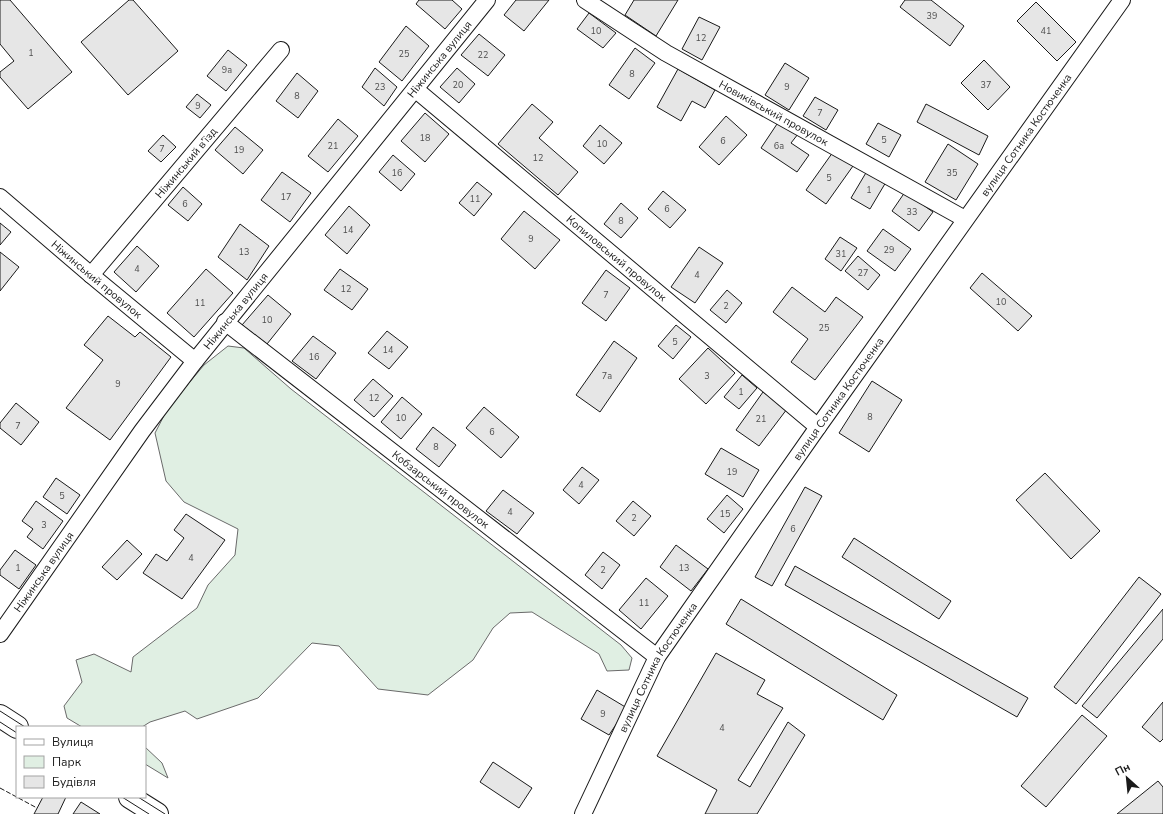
<svg xmlns="http://www.w3.org/2000/svg" width="1163" height="814" viewBox="0 0 1163 814" font-family="'Nunito Sans',sans-serif">
<style>
.green{fill:#e0efe3;stroke:#6a6a6a}
.building{fill:#e6e6e6;stroke:#1a1a1a}
.lines{fill:none;stroke-linecap:round;stroke-linejoin:round}
.street-casing{stroke:#1a1a1a;stroke-width:18}
.secondary-casing{stroke:#1a1a1a;stroke-width:24}
.street{stroke:#fff;stroke-width:16}
.secondary{stroke:#fff;stroke-width:22}
.tram{stroke:#1a1a1a;stroke-width:1}
.fence{stroke:#1a1a1a;stroke-width:1;stroke-dasharray:5 2;stroke-linecap:butt}
.labels{text-anchor:middle;dominant-baseline:central;stroke-width:3;stroke-linejoin:round;paint-order:stroke}
.number-label{font-size:9px;fill:#4d4d4d}
.street-label{font-size:11px;fill:#1a1a1a;stroke:#fff}
</style>
<rect width="100%" height="100%" fill="#fff"/>
<!-- green -->
<g class="green">
<polygon points="228,346 244,348 291,389 621,645 632,658 629,670 607,671 599,654 532,612 510,613 493,628 473,660 428,695 378,689 339,646 312,643 258,698 197,719 185,711 150,722 142,727 82,727 67,718 64,706 82,682 76,660 94,654 131,672 133,657 197,608 208,585 235,555 238,529 184,502 166,481 155,433 168,408 204,365"/>
<polygon points="145,747 162,763 168,778 145,764"/>
</g>
<!-- building -->
<g class="building">
<polygon points="0,0 10,0 72,72 28,109 0,77 0,72 14,61 0,44"/>
<polygon points="129,0 133,0 178,51 128,95 81,42"/>
<polygon points="419,0 452,0 462,9 445,29 416,4"/>
<polygon points="516,0 549,0 524,31 504,15"/>
<polygon points="634,0 678,0 656,36 625,15"/>
<polygon points="905,0 931,0 964,26 950,46 900,7"/>
<polygon points="1036,2 1076,42 1057,61 1017,21"/>
<polygon points="589,13 616,33 603,48 577,29"/>
<polygon points="699,17 720,27 702,60 682,49"/>
<polygon points="406,26 429,46 402,81 379,62"/>
<polygon points="479,34 505,55 488,76 461,55"/>
<polygon points="635,48 655,63 629,99 609,85"/>
<polygon points="228,50 247,65 226,91 207,76"/>
<polygon points="984,60 1010,87 988,110 961,83"/>
<polygon points="785,63 809,78 789,110 765,95"/>
<polygon points="375,68 397,87 384,106 362,87"/>
<polygon points="457,68 475,84 459,103 440,87"/>
<polygon points="678,69 715,90 705,108 692,101 681,121 657,107"/>
<polygon points="297,73 318,91 298,118 276,101"/>
<polygon points="197,94 211,105 200,118 186,107"/>
<polygon points="815,97 838,110 826,130 803,116"/>
<polygon points="532,104 553,122 539,138 578,172 558,195 498,144"/>
<polygon points="926,104 988,136 979,155 917,122"/>
<polygon points="425,113 449,134 425,162 401,141"/>
<polygon points="726,116 747,135 719,165 699,147"/>
<polygon points="338,119 358,136 328,172 308,156"/>
<polygon points="779,121 798,134 791,143 809,155 797,172 761,148"/>
<polygon points="878,123 901,135 889,157 866,144"/>
<polygon points="600,125 622,143 604,164 583,146"/>
<polygon points="235,127 263,150 243,174 215,150"/>
<polygon points="163,135 176,147 161,162 148,151"/>
<polygon points="948,144 978,164 956,200 925,182"/>
<polygon points="833,152 853,166 826,204 806,190"/>
<polygon points="393,155 415,174 401,191 379,172"/>
<polygon points="867,171 886,182 870,209 851,198"/>
<polygon points="282,172 311,193 290,222 261,200"/>
<polygon points="477,182 492,194 474,216 459,203"/>
<polygon points="183,187 202,204 188,221 168,205"/>
<polygon points="663,191 686,210 670,228 648,209"/>
<polygon points="905,192 933,212 919,231 892,211"/>
<polygon points="621,203 638,218 621,238 604,224"/>
<polygon points="349,206 370,225 347,254 325,235"/>
<polygon points="524,211 560,240 535,269 501,239"/>
<polygon points="0,223 11,232 0,245"/>
<polygon points="240,224 269,246 247,280 218,257"/>
<polygon points="883,229 911,249 895,271 867,251"/>
<polygon points="840,237 857,248 841,271 825,259"/>
<polygon points="137,246 159,266 136,292 114,272"/>
<polygon points="699,247 723,263 695,303 671,287"/>
<polygon points="0,252 19,267 0,291"/>
<polygon points="858,256 880,275 868,290 845,271"/>
<polygon points="206,269 233,293 194,337 167,313"/>
<polygon points="340,269 368,289 352,310 324,290"/>
<polygon points="606,270 630,288 606,321 582,303"/>
<polygon points="982,273 1032,316 1018,331 970,288"/>
<polygon points="792,287 825,312 836,297 863,317 815,380 791,362 808,339 773,312"/>
<polygon points="727,290 742,303 726,323 710,310"/>
<polygon points="268,295 291,314 267,344 242,325"/>
<polygon points="108,316 135,337 140,332 171,357 110,440 66,408 103,360 84,345"/>
<polygon points="676,325 691,337 673,359 658,346"/>
<polygon points="387,331 408,347 389,369 368,353"/>
<polygon points="313,336 336,353 316,379 292,361"/>
<polygon points="614,341 637,358 600,412 576,395"/>
<polygon points="708,348 735,373 706,404 679,379"/>
<polygon points="742,375 757,388 739,409 724,397"/>
<polygon points="373,379 393,396 374,417 354,400"/>
<polygon points="872,381 902,400 869,452 839,433"/>
<polygon points="763,392 787,409 759,446 736,430"/>
<polygon points="402,397 422,414 401,439 381,422"/>
<polygon points="16,403 39,422 21,445 0,428 0,423"/>
<polygon points="484,407 519,437 501,458 466,428"/>
<polygon points="433,427 456,445 439,467 416,449"/>
<polygon points="721,448 759,470 743,497 705,474"/>
<polygon points="582,467 599,480 579,504 563,490"/>
<polygon points="1045,473 1100,531 1071,559 1016,500"/>
<polygon points="56,478 80,495 67,514 43,497"/>
<polygon points="805,487 822,496 772,586 755,577"/>
<polygon points="503,490 534,513 517,534 486,511"/>
<polygon points="727,495 743,509 724,533 707,519"/>
<polygon points="36,501 63,521 43,549 27,537 33,529 22,521"/>
<polygon points="633,501 651,516 634,536 616,521"/>
<polygon points="186,514 225,540 182,599 143,573 156,554 167,561 184,538 174,530"/>
<polygon points="854,538 951,601 939,619 842,557"/>
<polygon points="127,540 142,554 117,580 102,567"/>
<polygon points="676,545 708,569 691,591 660,567"/>
<polygon points="15,550 36,565 19,589 0,575 0,570"/>
<polygon points="603,552 620,565 602,589 585,575"/>
<polygon points="795,566 1028,698 1017,717 785,585"/>
<polygon points="1139,577 1161,594 1076,704 1054,687"/>
<polygon points="646,578 668,596 641,629 619,610"/>
<polygon points="741,599 897,695 883,720 726,624"/>
<polygon points="1163,609 1163,639 1097,718 1082,706"/>
<polygon points="716,653 765,680 757,694 783,708 738,780 750,787 788,722 805,735 757,814 705,814 717,790 657,756"/>
<polygon points="597,690 627,708 609,735 581,719"/>
<polygon points="1163,702 1163,739 1160,742 1142,727"/>
<polygon points="1082,715 1107,736 1046,807 1021,786"/>
<polygon points="493,762 532,788 519,808 480,782"/>
<polygon points="1158,781 1163,787 1163,814 1117,814"/>
<polygon points="43,797 66,797 58,814 34,814"/>
<polygon points="81,802 100,814 73,814"/>
</g>
<g class="lines">
<!-- street casing -->
<g class="street-casing">
<g id="street">
<path id="s1" d="M585,0L666,53L965,219"/>
<path id="s2" d="M415,89L818,427"/>
<path id="s3" d="M0,197L91,275L195,361"/>
<path id="s4" d="M91,275L281,50"/>
<path id="s5" d="M225,322L657,657"/>
<path id="s6" d="M0,634L142,431L195,361L487,0"/>
<path id="s7" d="M583,814L657,657L818,427L1122,0"/>
</g>
</g>
<!-- secondary casing -->
<g class="secondary-casing">
<g id="secondary">
<polyline points="0,716 17,727"/>
<polyline points="130,797 157,814"/>
</g>
</g>
<!-- street -->
<use href="#street" class="street"/>
<!-- secondary -->
<use href="#secondary" class="secondary"/>
<!-- tram -->
<g class="tram">
<polyline points="0,711 25,727"/>
<polyline points="0,722 17,733"/>
<polyline points="122,797 149,814"/>
<polyline points="138,797 165,814"/>
</g>
<!-- fence -->
<polyline class="fence" points="0,788 37,808"/>
</g>
<g class="labels">
<!-- number labels -->
<g class="number-label">
<text x="932" y="16">39</text>
<text x="596" y="31">10</text>
<text x="1046" y="31">41</text>
<text x="701" y="38">12</text>
<text x="31" y="53">1</text>
<text x="404" y="54">25</text>
<text x="483" y="55">22</text>
<text x="227" y="70">9а</text>
<text x="632" y="74">8</text>
<text x="458" y="85">20</text>
<text x="986" y="85">37</text>
<text x="380" y="87">23</text>
<text x="787" y="87">9</text>
<text x="297" y="96">8</text>
<text x="198" y="106">9</text>
<text x="820" y="113">7</text>
<text x="425" y="138">18</text>
<text x="884" y="140">5</text>
<text x="723" y="141">6</text>
<text x="602" y="144">10</text>
<text x="333" y="146">21</text>
<text x="779" y="146">6а</text>
<text x="162" y="149">7</text>
<text x="239" y="150">19</text>
<text x="538" y="158">12</text>
<text x="397" y="173">16</text>
<text x="952" y="173">35</text>
<text x="829" y="178">5</text>
<text x="869" y="190">1</text>
<text x="286" y="197">17</text>
<text x="475" y="199">11</text>
<text x="185" y="204">6</text>
<text x="667" y="209">6</text>
<text x="912" y="212">33</text>
<text x="621" y="221">8</text>
<text x="348" y="230">14</text>
<text x="531" y="239">9</text>
<text x="889" y="250">29</text>
<text x="244" y="252">13</text>
<text x="841" y="254">31</text>
<text x="137" y="269">4</text>
<text x="863" y="273">27</text>
<text x="697" y="275">4</text>
<text x="346" y="289">12</text>
<text x="606" y="295">7</text>
<text x="1001" y="302">10</text>
<text x="200" y="303">11</text>
<text x="726" y="306">2</text>
<text x="267" y="320">10</text>
<text x="824" y="328">25</text>
<text x="675" y="342">5</text>
<text x="388" y="350">14</text>
<text x="314" y="357">16</text>
<text x="607" y="376">7а</text>
<text x="707" y="376">3</text>
<text x="118" y="384">9</text>
<text x="741" y="392">1</text>
<text x="374" y="398">12</text>
<text x="870" y="417">8</text>
<text x="401" y="418">10</text>
<text x="761" y="419">21</text>
<text x="18" y="426">7</text>
<text x="492" y="432">6</text>
<text x="436" y="447">8</text>
<text x="732" y="472">19</text>
<text x="581" y="485">4</text>
<text x="62" y="496">5</text>
<text x="510" y="512">4</text>
<text x="725" y="514">15</text>
<text x="634" y="518">2</text>
<text x="44" y="525">3</text>
<text x="793" y="529">6</text>
<text x="191" y="558">4</text>
<text x="18" y="568">1</text>
<text x="684" y="568">13</text>
<text x="603" y="570">2</text>
<text x="644" y="603">11</text>
<text x="603" y="714">9</text>
<text x="722" y="728">4</text>
</g>
<!-- street labels -->
<g class="street-label">
<text stroke="none"><textPath href="#s6" startOffset="724">Ніжинська вулиця</textPath></text>
<text stroke="none"><textPath href="#s1" startOffset="220">Новиківський провулок</textPath></text>
<text stroke="none"><textPath href="#s7" startOffset="813">вулиця Сотника Костюченка</textPath></text>
<text stroke="none"><textPath href="#s4" startOffset="147">Ніжинський в’їзд</textPath></text>
<text stroke="none"><textPath href="#s2" startOffset="263">Копиловський провулок</textPath></text>
<text stroke="none"><textPath href="#s3" startOffset="127">Ніжинський провулок</textPath></text>
<text stroke="none"><textPath href="#s6" startOffset="400">Ніжинська вулиця</textPath></text>
<text stroke="none"><textPath href="#s7" startOffset="489">вулиця Сотника Костюченка</textPath></text>
<text stroke="none"><textPath href="#s5" startOffset="273">Кобзарський провулок</textPath></text>
<text stroke="none"><textPath href="#s6" startOffset="76">Ніжинська вулиця</textPath></text>
<text stroke="none"><textPath href="#s7" startOffset="165">вулиця Сотника Костюченка</textPath></text>
</g>
</g>
<!-- legend -->
<rect x="16" y="726" width="130" height="72" fill="#ffffff" stroke="#a3a3a3"/>
<rect x="24" y="739" width="20" height="6" fill="#ffffff" stroke="#a3a3a3"/>
<text x="52" y="746" font-size="12" fill="#1a1a1a">Вулиця</text>
<rect x="24" y="756" width="20" height="12" fill="#e0efe3" stroke="#a3a3a3"/>
<text x="52" y="766" font-size="12" fill="#1a1a1a">Парк</text>
<rect x="24" y="776" width="20" height="12" fill="#e6e6e6" stroke="#a3a3a3"/>
<text x="52" y="786" font-size="12" fill="#1a1a1a">Будівля</text>
<!-- north arrow -->
<g transform="translate(1127 778) rotate(333)" stroke="#ffffff" stroke-width="3" paint-order="stroke">
<path d="M0-3L7 15L0 10L-7 15Z" fill="#1a1a1a"/>
<text y="-6" font-size="11" font-weight="bold" text-anchor="middle" fill="#1a1a1a">Пн</text>
</g>
</svg>
